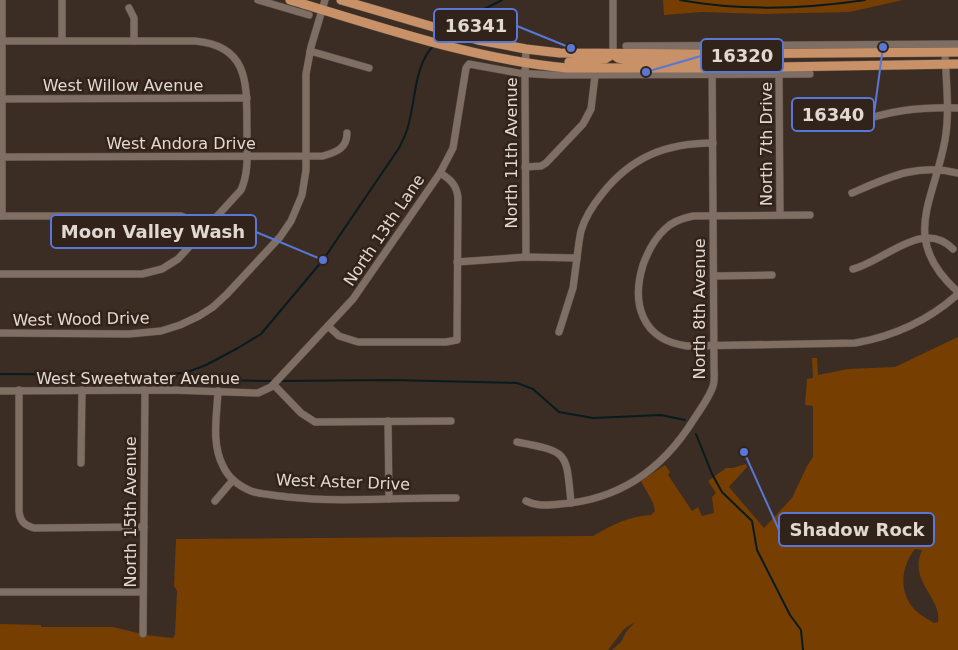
<svg xmlns="http://www.w3.org/2000/svg" width="958" height="650" viewBox="0 0 958 650" font-family="'DejaVu Sans',sans-serif">
<style>
.green{fill:#773e01;fill-rule:evenodd}
.lines{fill:none;stroke-linecap:round;stroke-linejoin:round}
.stream{stroke:#081b1e;stroke-width:2}
.minor-casing{stroke:#584c43;stroke-width:8}
.major-casing{stroke:#584c43;stroke-width:10}
.minor{stroke:#7f6e63;stroke-width:7}
.major{stroke:#c89167;stroke-width:9}
.labels{text-anchor:middle;dominant-baseline:central;stroke-width:5;stroke-linejoin:round;paint-order:stroke}
.street-label{font-size:16px;fill:#e2d8d2;stroke:#312319}
.leader{fill:none;stroke:#5877d6;stroke-width:2}
.callout-dot{fill:#5877d6;stroke:#312319;stroke-width:2}
.callout{fill:#312319;stroke:#5877d6;stroke-width:2}
.callout-label{font-size:18px;text-anchor:middle;font-weight:bold;fill:#e2d8d2}
</style>
<rect width="100%" height="100%" fill="#3b2d23"/>
<!-- green -->
<g class="green">
<polygon points="663,0 903,0 849,12 762,14 702,12 664,15"/>
<path d="M958,337V650H612L621,642L626,632L635,622L624,629L608,650H0V624L41,625V627H113L146,635L173,638L175,634L177,591L174,586L176,539L593,536C612,525 629,516 651,515L655,511L653,503L641,481L665,465L670,472L668,475L692,511L698,507L702,516L714,513L712,497L716,493L708,481L726,468H733L746,464L747,467L729,487L764,528L792,498L807,466L813,457V406L805,405L807,379L813,378L812,358H817L818,375L848,369L895,367ZM915,549L922,550C908,582 942,597 938,622L934,623C928,619 920,615 915,610C898,592 901,567 915,549Z"/>
</g>
<g class="lines">
<!-- stream -->
<g class="stream">
<path d="M680,0C740,11 805,9 865,0"/>
<polyline points="450,29 458,22 502,0"/>
<polyline points="185,373 218,380 274,381"/>
<path d="M0,374L144,375L185,373L206,365L238,348L261,334L323,260L399,148C402,142 405,136 407,130C416,103 413,66 434,45"/>
<polyline points="279,381 390,380 517,383 533,389 559,412 593,418 661,415 685,420"/>
<polyline points="696,434 712,474 722,492 752,521 757,550 790,615 801,630 803,650"/>
</g>
<!-- minor casing -->
<g class="minor-casing">
<g id="minor">
<polyline points="2,0 2,216"/>
<polyline points="62,0 62,40"/>
<polyline points="258,0 309,15"/>
<polyline points="129,8 134,18 134,41"/>
<path d="M0,41H195C253,46 246,90 247,134C247,153 249,172 241,190L178,259L162,269L142,274H0"/>
<polyline points="626,46 958,44"/>
<polyline points="310,51 369,68"/>
<path d="M945,52C946,81 950,112 945,140C934,202 899,239 958,292"/>
<polyline points="613,54 613,0"/>
<polyline points="779,74 780,215"/>
<polyline points="0,99 247,98"/>
<path d="M852,125C886,110 921,107 958,108"/>
<path d="M0,157L323,156C337,152 347,148 347,133"/>
<polyline points="525,167 541,166 546,163 583,124 591,109 595,76"/>
<path d="M852,193C889,177 917,163 958,173"/>
<path d="M810,215L693,216C683,218 673,221 665,229C654,239 648,251 643,265C631,304 642,340 687,346L855,343C895,336 928,321 958,294"/>
<polyline points="0,216 181,216 194,221 204,231"/>
<polyline points="526,257 525,77 526,49"/>
<path d="M457,262L526,257L577,258C578,249 579,240 581,231C585,217 593,205 602,194C631,157 666,143 713,143"/>
<path d="M853,269C885,261 923,218 953,249"/>
<polyline points="714,276 772,275"/>
<path d="M328,326L339,336L358,342H446L457,340L458,198C457,185 450,179 440,173"/>
<polyline points="559,332 573,288 577,258"/>
<polyline points="0,333 129,334 161,331 180,325 199,316 213,307 227,294 280,237 291,221 302,195 306,170 306,74 311,47 325,0"/>
<polyline points="274,385 301,413 315,422 451,421"/>
<path d="M19,390V511C20,521 24,525 34,528L144,527"/>
<polyline points="0,391 172,390 258,393 271,387 353,299 440,173 453,148 466,68 469,64 518,73 552,75 810,74"/>
<path d="M218,391C217,415 211,443 223,466C228,477 239,486 251,491C262,495 276,495 288,497C344,503 400,497 456,498"/>
<polyline points="388,421 389,499"/>
<path d="M517,442C569,452 566,451 571,503"/>
<polyline points="81,463 82,390"/>
<polyline points="215,501 233,480"/>
<path d="M526,501C538,507 548,505 560,504C620,500 663,469 694,419C700,410 710,396 713,386C715,381 714,373 714,367L712,54"/>
<polyline points="0,592 143,592"/>
<polyline points="143,634 145,390"/>
</g>
</g>
<!-- major casing -->
<g class="major-casing">
<g id="major">
<path d="M290,0C381,27 472,59 567,68H712L958,64"/>
<polyline points="341,0 478,40 526,49 560,53 712,54 958,52"/>
<polyline points="569,62 605,59 613,54 618,58 627,60 702,62"/>
</g>
</g>
<!-- minor -->
<use href="#minor" class="minor"/>
<!-- major -->
<use href="#major" class="major"/>
</g>
<g class="labels">
<!-- street labels -->
<g class="street-label">
<text x="123" y="85">West Willow Avenue</text>
<text x="181" y="143">West Andora Drive</text>
<text transform="translate(766 144) rotate(-90)">North 7th Drive</text>
<text transform="translate(511 153) rotate(-90)">North 11th Avenue</text>
<text transform="translate(384 230) rotate(-56)">North 13th Lane</text>
<text transform="translate(699 309) rotate(-90)">North 8th Avenue</text>
<text transform="translate(81 319) rotate(-1)">West Wood Drive</text>
<text x="138" y="378">West Sweetwater Avenue</text>
<text transform="translate(343 482) rotate(2)">West Aster Drive</text>
<text transform="translate(130 512) rotate(-90)">North 15th Avenue</text>
</g>
</g>
<!-- callouts -->
<path class="leader" d="M571 48L517 26M646 72L701 56M883 47L874 114M323 260L256 232M744 452L779 530"/>
<g class="callout-dot">
<circle cx="571" cy="48" r="5"/>
<circle cx="646" cy="72" r="5"/>
<circle cx="883" cy="47" r="5"/>
<circle cx="323" cy="260" r="5"/>
<circle cx="744" cy="452" r="5"/>
</g>
<g class="callout">
<rect x="434" y="9" width="83" height="33" rx="5"/>
<rect x="701" y="39" width="82" height="33" rx="5"/>
<rect x="792" y="98" width="82" height="33" rx="5"/>
<rect x="51" y="215" width="205" height="33" rx="5"/>
<rect x="779" y="513" width="155" height="33" rx="5"/>
</g>
<g class="callout-label">
<text x="476" y="32">16341</text>
<text x="742" y="62">16320</text>
<text x="833" y="121">16340</text>
<text x="153" y="238">Moon Valley Wash</text>
<text x="857" y="536">Shadow Rock</text>
</g>
</svg>
